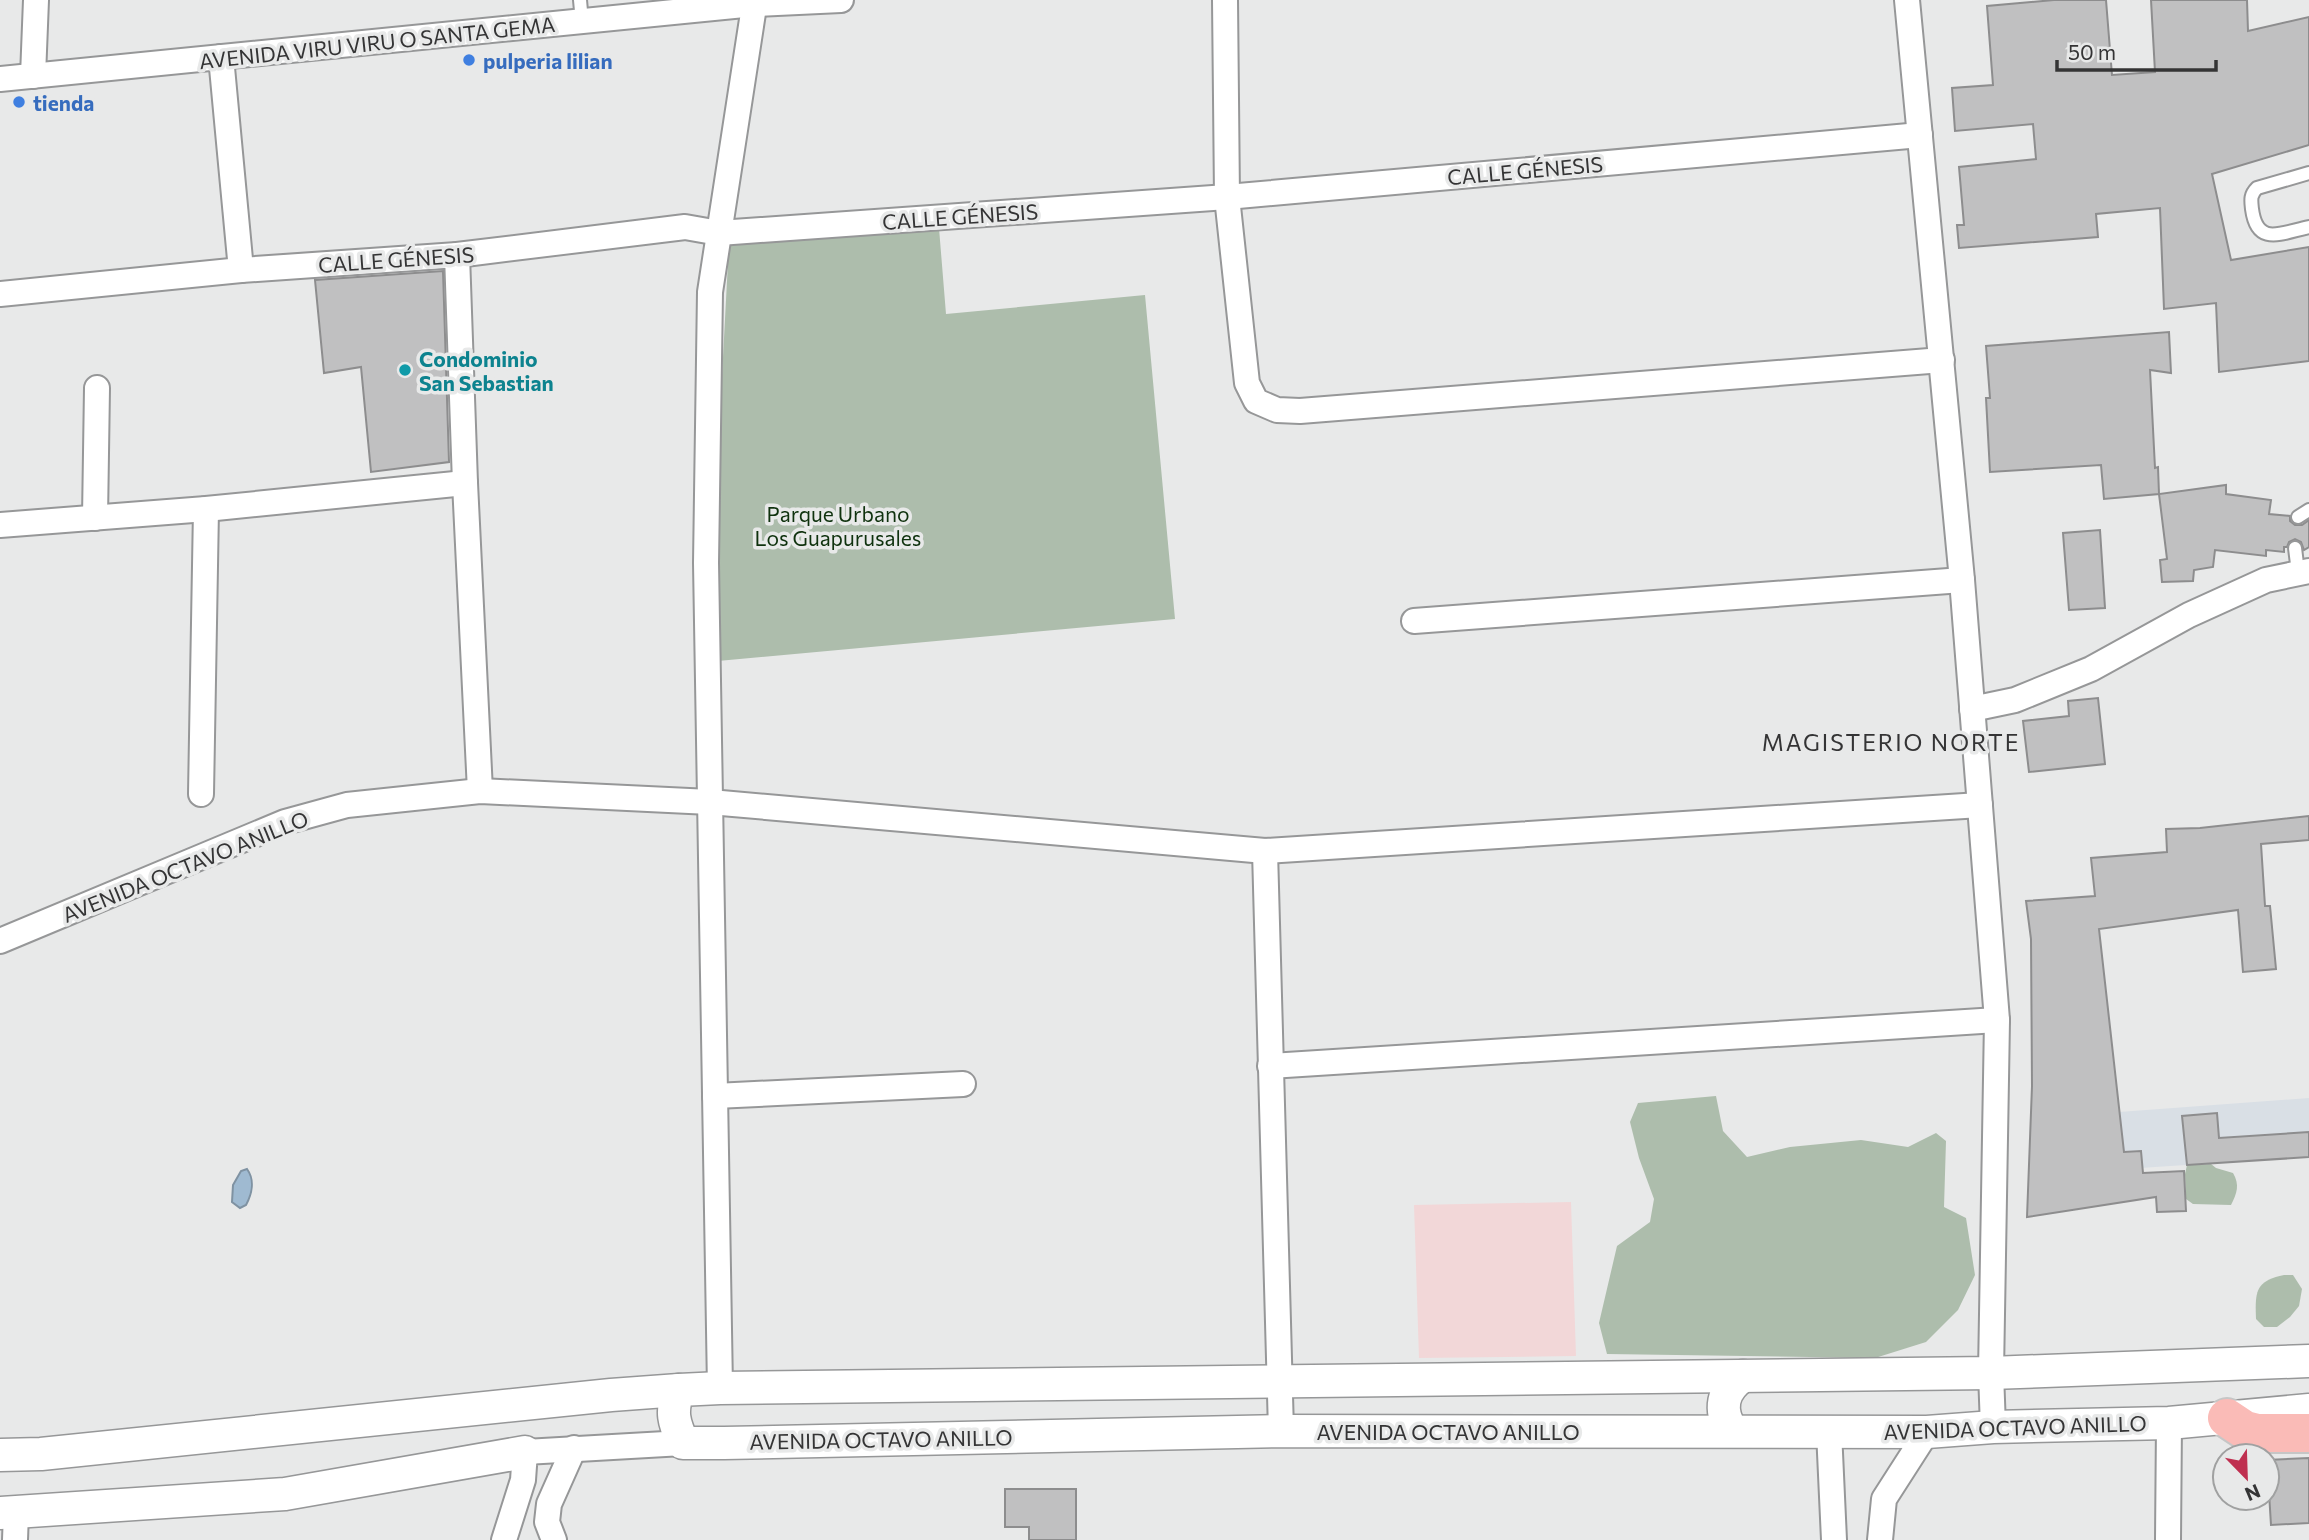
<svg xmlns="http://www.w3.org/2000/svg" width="2309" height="1540" viewBox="0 0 2309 1540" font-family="Commissioner,sans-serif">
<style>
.commercial{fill:#f2d7d8}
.built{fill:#d9dfe5}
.green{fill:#adbdac}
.water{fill:#9fbad1;stroke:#7f92a2;stroke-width:2}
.building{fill:#c0c0c1;stroke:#8d8d8e;stroke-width:2}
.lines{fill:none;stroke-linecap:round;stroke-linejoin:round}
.service-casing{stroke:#969798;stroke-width:16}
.minor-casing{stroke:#969798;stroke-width:28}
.tertiary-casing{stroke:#969798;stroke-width:35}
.trunk-casing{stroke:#c6c6c6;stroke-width:42}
.service{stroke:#fff;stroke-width:12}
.minor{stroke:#fff;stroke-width:24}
.tertiary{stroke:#fff;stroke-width:32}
.trunk{stroke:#fabbb7;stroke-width:38}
.shop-dot{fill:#3f7fe0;stroke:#e8e9e9;stroke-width:2.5}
.culture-dot{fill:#0f9aa8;stroke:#e8e9e9;stroke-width:2.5}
.labels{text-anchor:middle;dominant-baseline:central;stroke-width:7;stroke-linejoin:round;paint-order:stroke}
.street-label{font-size:21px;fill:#343435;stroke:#e8e9e9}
.shop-label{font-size:21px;font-weight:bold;fill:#366cbe;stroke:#e8e9e9;text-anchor:start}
.culture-label{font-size:21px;font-weight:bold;fill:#0d838f;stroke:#e8e9e9;text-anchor:start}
.park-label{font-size:21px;fill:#0f320e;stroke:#e8e9e9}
.neighbourhood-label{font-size:23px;letter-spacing:2px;fill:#343435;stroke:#e8e9e9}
</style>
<rect width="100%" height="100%" fill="#e8e9e9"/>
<!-- commercial -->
<polygon class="commercial" points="1571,1202 1576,1356 1419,1358 1414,1205"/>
<!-- built -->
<polygon class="built" points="2309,1098 2309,1157 2125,1169 2119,1112"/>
<!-- green -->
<g class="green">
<polygon points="939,228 946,314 1145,295 1175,619 707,662 729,243"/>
<polygon points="1716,1096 1723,1131 1747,1157 1790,1147 1861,1140 1908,1147 1936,1133 1946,1141 1944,1207 1966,1218 1975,1275 1958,1310 1926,1342 1875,1358 1607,1354 1599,1323 1617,1246 1650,1222 1654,1199 1639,1158 1630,1122 1638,1103"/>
<path d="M2211,1164L2216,1168L2233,1173C2240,1185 2237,1193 2231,1205L2193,1204L2186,1199L2185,1174L2187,1165Z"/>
<path d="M2284,1275H2293L2302,1289L2299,1306L2290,1317L2277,1327H2264L2256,1319C2255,1292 2255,1281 2284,1275Z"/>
</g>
<!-- water -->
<path class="water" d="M247,1169C255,1180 252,1194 246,1205L240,1208L232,1202L233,1185L241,1171Z"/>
<!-- building -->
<g class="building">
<polygon points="2054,0 2106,0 2112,75 2155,72 2151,0 2247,0 2248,31 2309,17 2309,145 2212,174 2231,260 2309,247 2309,361 2219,372 2216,303 2164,309 2160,208 2096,214 2098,237 1959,248 1957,225 1964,225 1959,167 2036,159 2033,124 1955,131 1952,88 1993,85 1987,6"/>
<polygon points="443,271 449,462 371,472 361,367 324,373 315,280"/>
<polygon points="2169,332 2171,373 2150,370 2155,468 2158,467 2159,494 2104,499 2101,465 1990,472 1986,398 1990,398 1986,346"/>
<polygon points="2226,485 2226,494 2271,500 2269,514 2290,516 2290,521 2295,525 2302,525 2309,520 2309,547 2304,550 2301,542 2295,539 2289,542 2287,547 2284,547 2284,552 2266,550 2266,556 2215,550 2213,567 2194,570 2193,581 2162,582 2160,560 2167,559 2159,494"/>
<polygon points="2100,530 2105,608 2069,610 2063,533"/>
<polygon points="2098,698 2105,764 2029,772 2023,721 2069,716 2068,701"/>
<polygon points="2309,816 2309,840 2261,844 2265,906 2270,906 2276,969 2243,972 2238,910 2099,929 2124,1152 2141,1151 2143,1173 2184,1171 2186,1211 2157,1212 2156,1197 2027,1217 2032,1086 2031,939 2026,901 2095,896 2091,858 2167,852 2166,829 2200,828"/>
<polygon points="2217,1113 2219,1138 2309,1132 2309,1157 2187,1165 2182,1116"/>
<polygon points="2309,1458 2309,1523 2271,1525 2267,1460"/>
<polygon points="1005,1489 1076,1489 1076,1540 1029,1540 1029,1527 1005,1527"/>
</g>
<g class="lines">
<!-- service casing -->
<g class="service-casing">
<g id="service">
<polyline points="580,0 582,22"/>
<path d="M2309,173L2257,188C2250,195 2251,200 2252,209C2257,247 2281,233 2309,227"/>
<polyline points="2298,517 2309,510"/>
<polyline points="2295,548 2298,572"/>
</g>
</g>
<!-- minor casing -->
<g class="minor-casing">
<g id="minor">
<polyline points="1225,0 1227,197 1247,383 1256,401 1277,410 1300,411 1942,360"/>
<polyline points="1907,0 1962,580 1997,1020 1991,1373 1993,1427"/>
<polyline points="221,57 241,270"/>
<polyline points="33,76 36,0"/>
<polyline points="0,79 754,4 841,0"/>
<polyline points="457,255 465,483 480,791"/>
<polyline points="0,294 241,270 457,255 685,227 719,233 1227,197 1920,135"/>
<polyline points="95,518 97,388"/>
<polyline points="0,525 206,509 465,483"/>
<polyline points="1414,621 1962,580"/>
<polyline points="1972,709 2015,700 2091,669 2189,615 2266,580 2309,571"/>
<polyline points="201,794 206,509"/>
<polyline points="1265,851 1281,1431"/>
<polyline points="0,941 285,822 347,805 480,791 710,802 1265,851 1980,805"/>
<polyline points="1270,1066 1997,1020"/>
<polyline points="715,1096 963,1084"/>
<polyline points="720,1388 706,563 710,292 755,0"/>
<polyline points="1829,1431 1834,1540"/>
<polyline points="15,1540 16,1512"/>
<polyline points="504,1540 523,1480 525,1452 683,1443"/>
<polyline points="554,1540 547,1522 549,1504 574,1448"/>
<polyline points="1880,1540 1884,1499 1927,1432"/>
<polyline points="2168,1540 2169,1423"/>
</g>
</g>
<!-- tertiary casing -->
<g class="tertiary-casing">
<g id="tertiary">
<path d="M2309,1361L1991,1373L720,1388L679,1390C670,1411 674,1423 683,1443H724L1281,1431L1927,1432L1993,1427L2169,1423L2309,1410"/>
<path d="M1732,1431C1718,1410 1722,1390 1743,1376"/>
<polyline points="0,1455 41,1454 611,1395 679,1390"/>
<polyline points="0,1513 285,1494 525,1452"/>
</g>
</g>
<!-- trunk casing -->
<g class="trunk-casing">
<polyline id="trunk" points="2227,1418 2245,1430 2257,1433 2309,1433"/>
</g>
<!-- service -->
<use href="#service" class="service"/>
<!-- minor -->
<use href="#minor" class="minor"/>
<!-- tertiary -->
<use href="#tertiary" class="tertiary"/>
<!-- trunk -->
<use href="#trunk" class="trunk"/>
</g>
<!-- markers -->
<g class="shop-dot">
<circle cx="469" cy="60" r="7"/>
<circle cx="19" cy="102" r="7"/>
</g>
<circle class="culture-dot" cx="405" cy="370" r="7"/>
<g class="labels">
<!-- street labels -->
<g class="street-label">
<text transform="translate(377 42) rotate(-6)">AVENIDA VIRU VIRU O SANTA GEMA</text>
<text transform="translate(1525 170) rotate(-5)">CALLE GÉNESIS</text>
<text transform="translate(960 216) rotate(-4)">CALLE GÉNESIS</text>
<text transform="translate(396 259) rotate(-4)">CALLE GÉNESIS</text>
<text transform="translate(185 866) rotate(-22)">AVENIDA OCTAVO ANILLO</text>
<text transform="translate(2015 1427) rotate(-2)">AVENIDA OCTAVO ANILLO</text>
<text x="1448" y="1431">AVENIDA OCTAVO ANILLO</text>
<text transform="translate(881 1439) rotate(-1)">AVENIDA OCTAVO ANILLO</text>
</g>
<!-- shop labels -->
<g class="shop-label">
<text x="483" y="60">pulperia lilian</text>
<text x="33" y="102">tienda</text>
</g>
<!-- culture labels -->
<g class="culture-label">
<text x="419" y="358">Condominio<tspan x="419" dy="24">San Sebastian</tspan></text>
</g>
<!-- park labels -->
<g class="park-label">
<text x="838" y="513">Parque Urbano<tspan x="838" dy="24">Los Guapurusales</tspan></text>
</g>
<!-- neighbourhood labels -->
<g class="neighbourhood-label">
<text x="1891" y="742">MAGISTERIO NORTE</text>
</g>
</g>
<!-- north arrow -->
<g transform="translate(2246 1477) rotate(157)"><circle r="33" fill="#e8e9e9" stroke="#a0a1a1" stroke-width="2"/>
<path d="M0-5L12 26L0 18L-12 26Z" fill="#bf2f50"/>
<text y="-10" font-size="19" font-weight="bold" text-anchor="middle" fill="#343435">N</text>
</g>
<!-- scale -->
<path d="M2057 60v10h159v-10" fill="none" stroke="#343435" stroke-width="3.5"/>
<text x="2068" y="60" font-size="21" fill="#343435" stroke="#e8e9e9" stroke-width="5" paint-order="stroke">50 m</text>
</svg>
